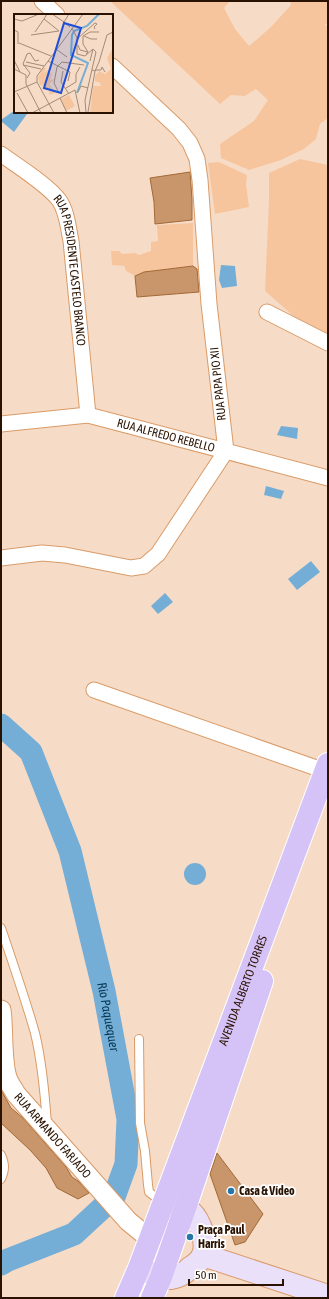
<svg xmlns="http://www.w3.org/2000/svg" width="329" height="1299" viewBox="0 0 329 1299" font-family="'Asap Condensed',sans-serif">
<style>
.green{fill:#f6c59e}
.water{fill:#74aed6}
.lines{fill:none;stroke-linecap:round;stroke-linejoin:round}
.river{stroke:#74aed6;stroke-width:23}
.building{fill:#c9956b;stroke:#a36936}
.service-casing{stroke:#d99b68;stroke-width:10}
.minor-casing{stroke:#d99b68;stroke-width:17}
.tertiary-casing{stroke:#d99b68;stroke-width:21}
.secondary-casing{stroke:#d99b68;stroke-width:24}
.primary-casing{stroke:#fff;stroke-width:24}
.service{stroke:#fff;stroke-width:8}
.minor{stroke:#fff;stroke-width:15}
.tertiary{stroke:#fff;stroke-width:19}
.secondary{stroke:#eae0fa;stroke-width:22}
.primary{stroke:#d5c2f6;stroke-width:22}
.poi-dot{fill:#2677a8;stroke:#fff;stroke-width:1.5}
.labels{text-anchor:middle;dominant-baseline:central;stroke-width:3.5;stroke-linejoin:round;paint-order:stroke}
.street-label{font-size:12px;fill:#291200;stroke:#fff}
.poi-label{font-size:12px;font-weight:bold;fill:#291200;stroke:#fff;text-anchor:start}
.water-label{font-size:13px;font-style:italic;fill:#053651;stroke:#fff}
.inset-river{fill:none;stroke:#74aed6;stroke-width:2}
.inset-road{fill:none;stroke:#a48b77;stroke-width:1}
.view{fill:#1d4ed8;fill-opacity:0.15;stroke:#1d4ed8;stroke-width:2}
.inset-edge{fill:none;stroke:#291200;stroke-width:2}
</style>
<rect width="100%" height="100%" fill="#f6dcc7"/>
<!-- green -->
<g class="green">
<polygon points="110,1 230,1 224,8 235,29 249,46 270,28 291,5 290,1 328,1 328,22 325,25 328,27 328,118 320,124 316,139 304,149 281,160 249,170 221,158 220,144 254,121 268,100 256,89 245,96 231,95 220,104"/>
<polygon points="300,159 328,165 328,336 297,319 265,291 269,200 269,173"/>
<polygon points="219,162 247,175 246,184 249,207 215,214 208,163"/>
<polygon points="193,223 193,266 144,272 135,276 126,271 124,266 112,265 111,251 119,251 122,254 135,253 139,255 151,251 151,242 158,241 157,225"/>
</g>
<!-- water -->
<g class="water">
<polygon points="15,110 15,112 24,112 27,114 14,132 1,121 1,120"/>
<polygon points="221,265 235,266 237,286 222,288 219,280"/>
<polygon points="281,426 298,428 297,439 277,435"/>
<polygon points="266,486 284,491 281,499 264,495"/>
<polygon points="311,561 320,572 297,590 288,579"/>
<polygon points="165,593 173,602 158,614 151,606"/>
<circle cx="195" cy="874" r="11"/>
</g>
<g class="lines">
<!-- river -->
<path class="river" id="s1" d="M1,725L31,752L70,851L104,991L128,1119L126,1164L114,1197L74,1234L8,1260L1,1264"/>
</g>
<!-- building -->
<g class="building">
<polygon points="190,172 192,199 192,220 155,224 154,202 150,178"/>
<polygon points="193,266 197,269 199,292 137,297 135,276 144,272"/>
<polygon points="1,1090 11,1108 23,1118 66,1167 72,1177 78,1181 89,1193 78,1199 57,1188 46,1168 30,1150 1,1123"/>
<polygon points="217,1153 263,1214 245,1242 235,1245 210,1174"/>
</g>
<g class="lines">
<!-- service casing -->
<g class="service-casing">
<g id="service">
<path d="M1,928C13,963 25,998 35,1033C42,1062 45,1095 47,1125"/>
<polyline points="139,1039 140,1123 145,1151 148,1185 149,1192 154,1196 163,1200"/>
<path d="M1,1155C5,1164 5,1170 1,1179"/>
</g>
</g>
<!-- minor casing -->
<g class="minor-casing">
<g id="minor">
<polyline points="42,1 57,15"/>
<path id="s2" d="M1,154C17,166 47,184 59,200C67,211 68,227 71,241L88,415"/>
<polyline points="267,312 328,343"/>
<path id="s3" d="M1,424L88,415L328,478"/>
<polyline points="1,558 42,553 65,555 131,568 144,566 158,554 226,451 209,304 200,180 197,159 190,143 179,129 112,66"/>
<polyline points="94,690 325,771"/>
</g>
</g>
<!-- tertiary casing -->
<g class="tertiary-casing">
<g id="tertiary">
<path id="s4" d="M1,1010C4,1030 1,1064 8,1080C10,1085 14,1090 16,1094L128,1221L150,1239"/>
</g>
</g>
<!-- secondary casing -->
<g class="secondary-casing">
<g id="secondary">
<polyline points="203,1255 328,1296"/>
<path d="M139,1268C149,1272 161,1279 171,1278C178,1277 185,1273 190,1268C195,1265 201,1260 203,1255C208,1242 200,1221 191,1212C186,1206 176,1204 169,1202"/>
</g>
</g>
<!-- primary casing -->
<g class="primary-casing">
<g id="primary">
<path id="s5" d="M126,1298L139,1268L328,764"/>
<polyline points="152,1298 161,1277 185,1208 262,981"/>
</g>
</g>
<!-- service -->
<use href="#service" class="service"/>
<!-- minor -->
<use href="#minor" class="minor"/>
<!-- tertiary -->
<use href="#tertiary" class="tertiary"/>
<!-- secondary -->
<use href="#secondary" class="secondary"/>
<!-- primary -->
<use href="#primary" class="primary"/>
</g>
<!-- markers -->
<g class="poi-dot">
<circle cx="231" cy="1191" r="4"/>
<circle cx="190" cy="1237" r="4"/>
</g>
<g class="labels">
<!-- street labels -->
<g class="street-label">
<text stroke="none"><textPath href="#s2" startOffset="146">RUA PRESIDENTE CASTELO BRANCO</textPath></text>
<text transform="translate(218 384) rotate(-96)">RUA PAPA PIO XII</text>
<text stroke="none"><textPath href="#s3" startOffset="168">RUA ALFREDO REBELLO</textPath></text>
<text stroke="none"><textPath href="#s5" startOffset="329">AVENIDA ALBERTO TORRES</textPath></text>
<text stroke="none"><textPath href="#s4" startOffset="142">RUA ARMANDO FARJADO</textPath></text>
</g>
<!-- poi labels -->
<g class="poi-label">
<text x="239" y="1191">Casa &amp; Vídeo</text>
<text x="198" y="1230">Praça Paul<tspan x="198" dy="14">Harris</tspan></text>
</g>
<!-- water labels -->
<g class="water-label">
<text stroke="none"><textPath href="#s1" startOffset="317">Rio Paquequer</textPath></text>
</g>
</g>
<!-- overview -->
<g transform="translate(14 14)">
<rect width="99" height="99" fill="#f6dcc7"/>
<path d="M99,34V99H76L79,72H87L86,69L81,67V62L85,57L91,60L97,55L93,44ZM29,54H32L29,60L33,56L38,60L36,66L40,65L39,67L35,70L44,82L41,79L35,81V73L32,76L28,74L31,72L26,71L24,63ZM55,81L61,92L52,97L47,85Z" fill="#f6c59e"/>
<path class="inset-river" d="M63,79L74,49L57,41L58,21L60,17L73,12L85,0"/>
<path class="inset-road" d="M38,0L50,8M55,0L50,8L56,13M0,5L8,7L25,0M58,14L63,24V40L71,42L79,35M0,16L4,18V30M21,18L30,5M17,21L45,17L30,5L33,0M70,22L77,25H83M63,25L81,9L83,10L80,13L81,15M5,29L37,42M64,31L66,36L74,38M42,35L53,43M72,40L74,38L69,30V22L76,18H85M0,46L6,58M34,47L56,58L54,67M76,47L79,35M12,48L30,52M9,51L27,55M0,55L12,61V70L27,99M78,56L81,57L85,48L93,21L99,18M81,56H87L88,53L91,58M49,57L47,68L55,80M13,64L16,59L9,50L13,40L16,39L21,47L25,46M52,74L62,68V60L66,53M0,78L23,68M64,78L67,72L74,74M3,79L14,99M45,79L40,69L43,53L48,48L70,51M46,84L53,99M74,98L81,57M18,99L61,76L66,99M40,99L23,68V62L69,0M72,99L71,86L82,38L79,35"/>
<path class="view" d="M50,9L67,14L47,79L30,74Z"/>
<rect width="99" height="99" class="inset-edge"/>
</g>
<!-- border -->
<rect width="329" height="1299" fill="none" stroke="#291200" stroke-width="4"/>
<!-- scale -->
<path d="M189 1279v6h94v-6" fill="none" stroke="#291200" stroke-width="2"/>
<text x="195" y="1279" font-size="12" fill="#291200" stroke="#ffffff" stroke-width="3" paint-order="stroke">50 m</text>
</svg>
